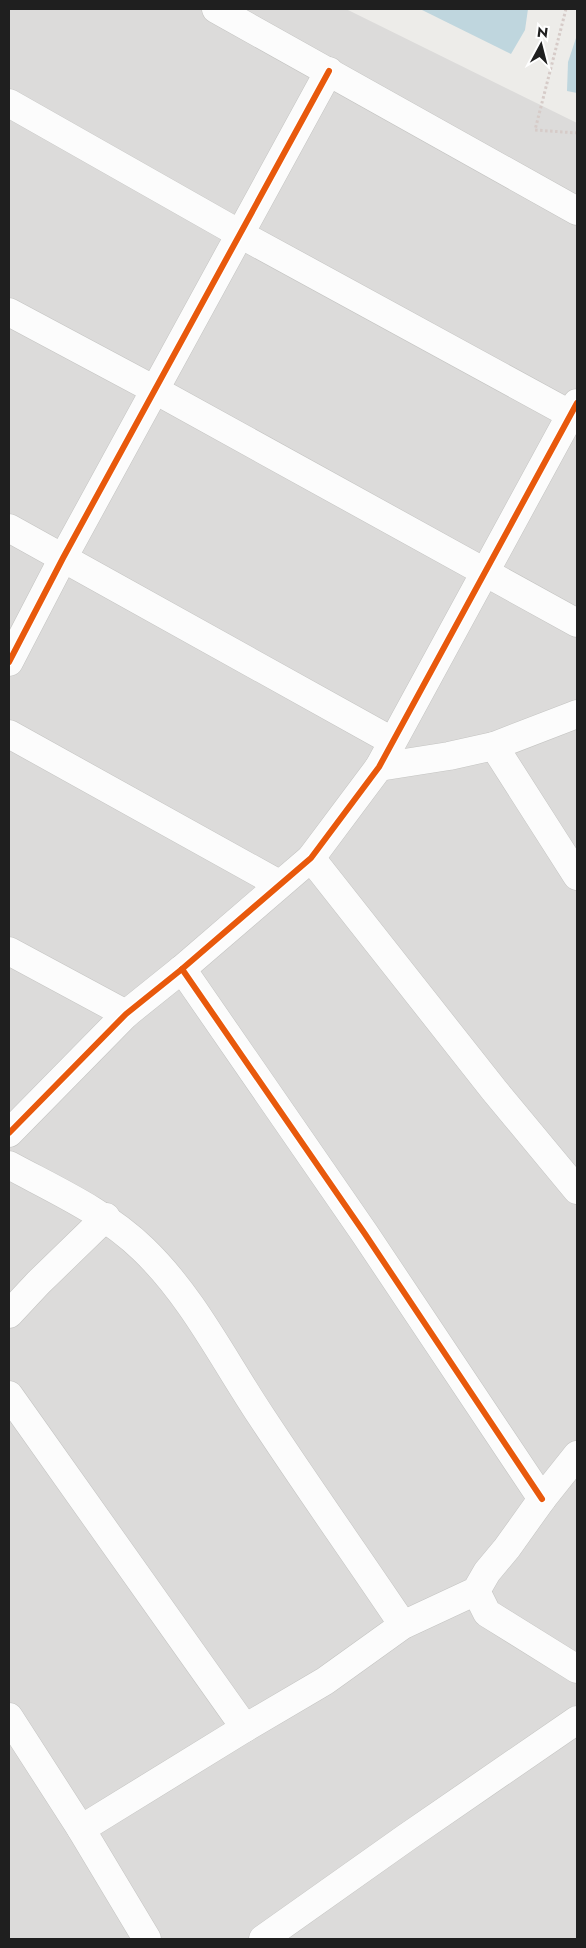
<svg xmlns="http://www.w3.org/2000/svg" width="586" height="1948" viewBox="0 0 586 1948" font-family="Jost,sans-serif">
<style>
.residential{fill:#dcdbda}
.water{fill:#bfd6de}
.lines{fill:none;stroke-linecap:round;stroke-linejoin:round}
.minor-casing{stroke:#c4c4c2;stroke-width:29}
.path{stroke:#d6cbc8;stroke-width:3;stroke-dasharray:2.5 2.5;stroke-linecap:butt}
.minor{stroke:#fcfcfc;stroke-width:28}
.cycleway-casing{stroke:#fff;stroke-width:9}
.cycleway{stroke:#e8590c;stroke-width:6}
</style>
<rect width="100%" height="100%" fill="#edece9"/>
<!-- residential -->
<polygon class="residential" points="9,9 346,9 577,123 577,1939 9,1939"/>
<!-- water -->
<g class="water">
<polygon points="420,9 528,9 525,30 511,54"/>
<polygon points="577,35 577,93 567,91 568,62"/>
</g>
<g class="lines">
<!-- minor casing -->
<g class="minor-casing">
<g id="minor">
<polyline points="216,9 577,211"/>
<polyline points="9,103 240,234 577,418"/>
<polyline points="9,312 155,390 577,623"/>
<polyline points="9,528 392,741"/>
<polyline points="9,662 63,558 329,71"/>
<polyline points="9,734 279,884"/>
<polyline points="494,746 577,876"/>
<polyline points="379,767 449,756 494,746 577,714"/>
<polyline points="311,858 494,1090 577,1190"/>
<polyline points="9,951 126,1014"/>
<polyline points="182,969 365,1234 542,1499"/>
<polyline points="9,1133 126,1014 182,969 311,858 379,767 577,403"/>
<path d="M9,1165C55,1190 105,1212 143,1249C192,1296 223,1359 261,1416C307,1486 356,1555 403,1625"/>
<polyline points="9,1314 38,1283 106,1217"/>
<polyline points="9,1395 245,1728"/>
<polyline points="476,1591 487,1613 577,1669"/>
<polyline points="9,1717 81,1829 147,1939"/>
<polyline points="81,1829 245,1728 325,1681 403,1625 476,1591 487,1572 507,1548 542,1499 577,1455"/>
<polyline points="263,1939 407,1837 577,1720"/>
</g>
</g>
<!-- path -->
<polyline class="path" points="566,9 535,130 577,133"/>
<!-- minor -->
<use href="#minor" class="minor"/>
<!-- cycleway casing -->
<g class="cycleway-casing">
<g id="cycleway">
<polyline points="9,662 63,558 329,71"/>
<polyline points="182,969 365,1234 542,1499"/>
<polyline points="9,1133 126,1014 182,969 311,858 379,767 577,403"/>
</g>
</g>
<!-- cycleway -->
<use href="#cycleway" class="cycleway"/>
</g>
<!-- border -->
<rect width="586" height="1948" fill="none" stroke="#1f1f1f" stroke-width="20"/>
<!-- north arrow -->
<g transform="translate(541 45) rotate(7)" stroke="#ffffff" stroke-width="4" paint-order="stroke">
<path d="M0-4L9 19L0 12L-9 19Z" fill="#1f1f1f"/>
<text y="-8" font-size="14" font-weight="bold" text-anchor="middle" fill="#1f1f1f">N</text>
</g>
</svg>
